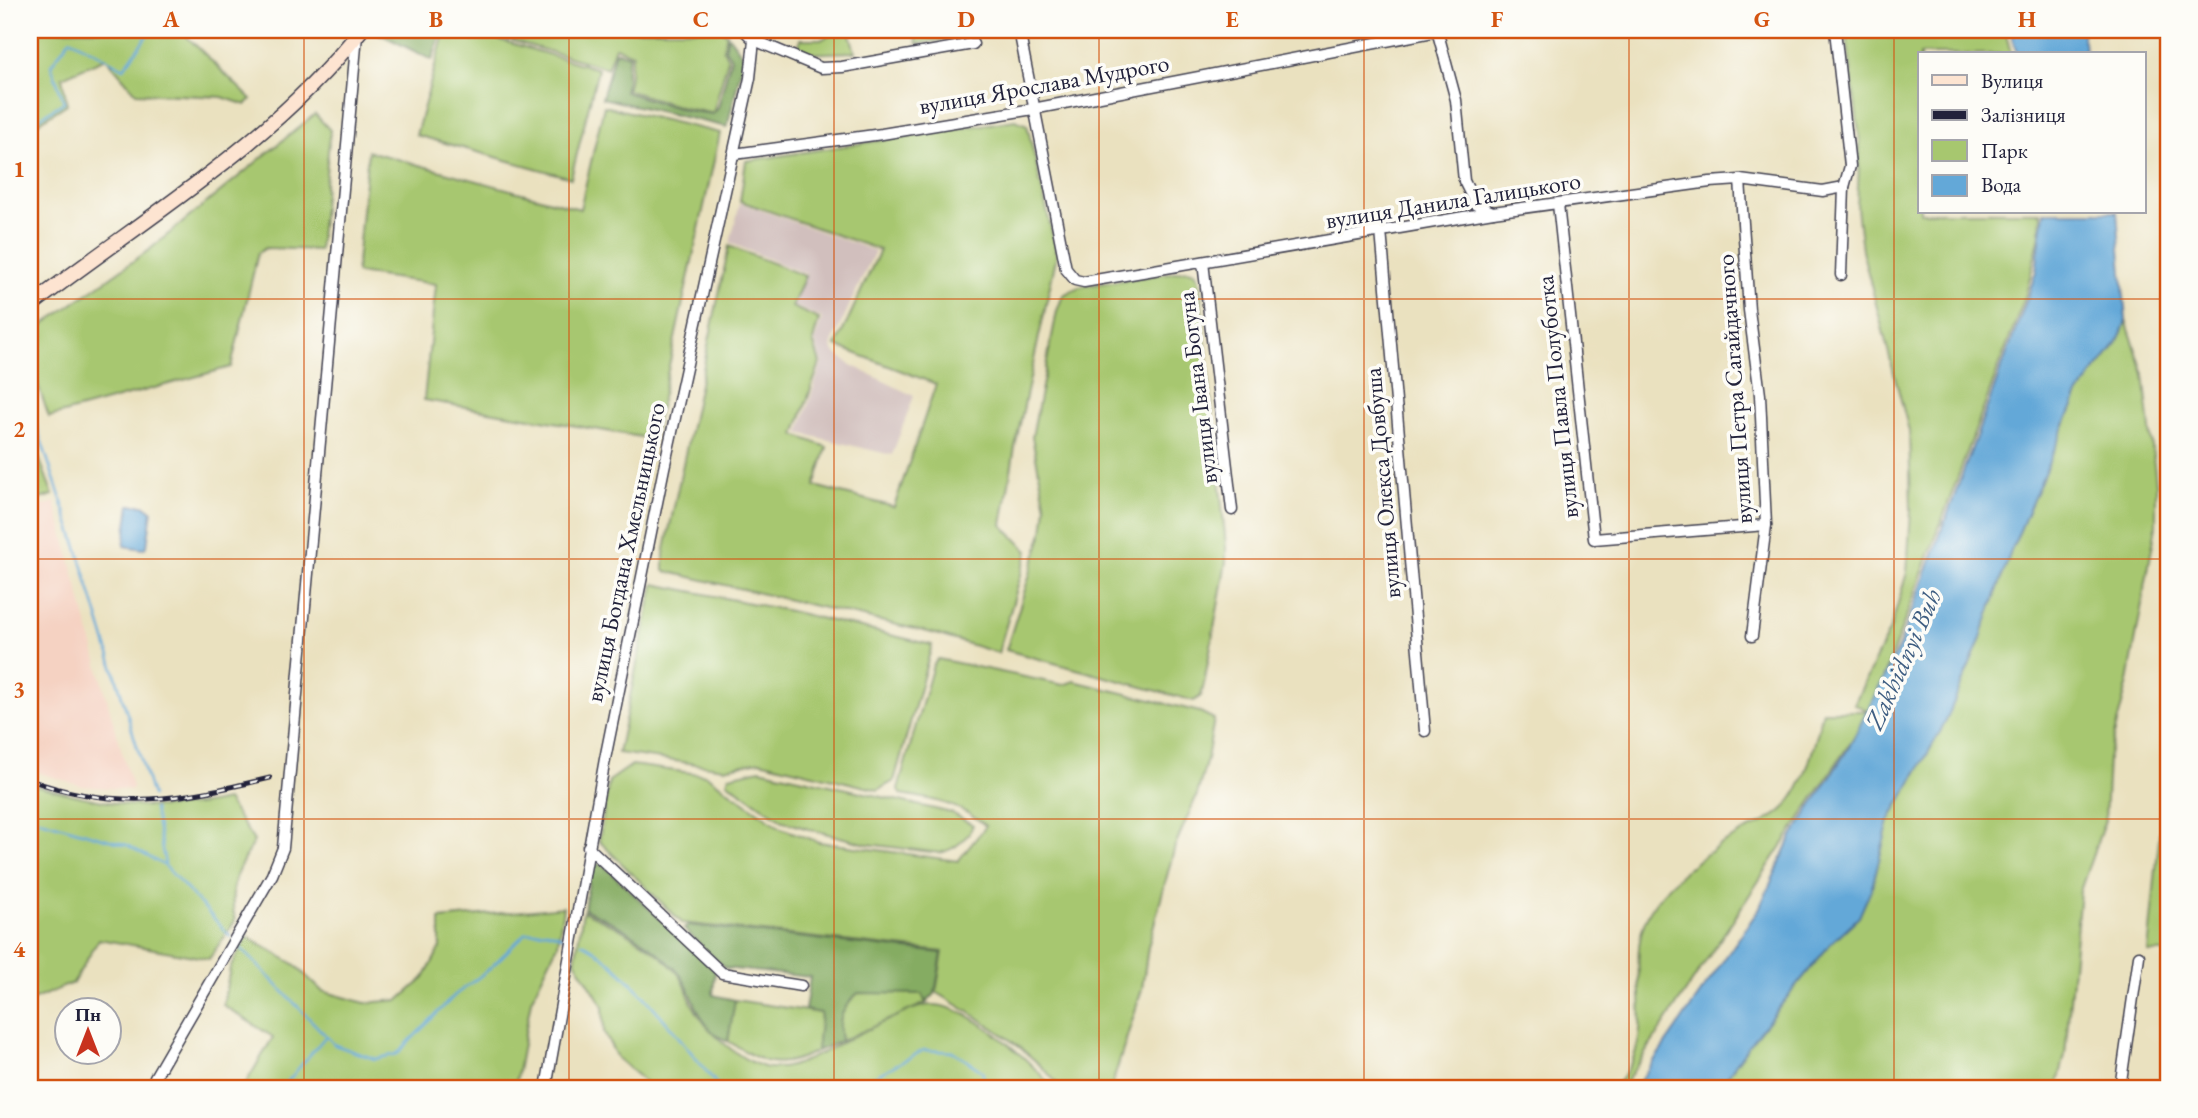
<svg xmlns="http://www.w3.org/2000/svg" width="2198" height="1118" viewBox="0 0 2198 1118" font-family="'EB Garamond',serif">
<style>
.built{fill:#f5d2c2}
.industrial{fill:#d1bfbd}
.green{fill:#a7c76f;stroke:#647455;stroke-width:2}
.forest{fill:#85ac62;stroke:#54674e;stroke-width:2}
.water{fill:#63a8d8;stroke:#42658a;stroke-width:2}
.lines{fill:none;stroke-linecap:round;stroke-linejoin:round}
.stream{stroke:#63a8d8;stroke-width:2.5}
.street-casing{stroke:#403f4f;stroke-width:13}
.secondary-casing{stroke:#403f4f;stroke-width:17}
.street{stroke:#fff;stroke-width:10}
.secondary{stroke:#fde4d1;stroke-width:14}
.rail-casing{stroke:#22223b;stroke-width:5}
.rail{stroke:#fdfcf7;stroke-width:2.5;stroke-dasharray:8;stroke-linecap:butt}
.grid{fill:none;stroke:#d45411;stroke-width:2;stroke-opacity:0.55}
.labels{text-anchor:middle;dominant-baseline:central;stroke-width:7;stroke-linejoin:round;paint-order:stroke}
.street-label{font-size:24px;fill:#22223b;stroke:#fdfcf7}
.water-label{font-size:26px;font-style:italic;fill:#3f5e82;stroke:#fdfcf7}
.neatline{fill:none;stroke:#d45411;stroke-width:2.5}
.grid-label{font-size:23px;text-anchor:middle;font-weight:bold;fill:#d45411}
</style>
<rect width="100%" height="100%" fill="#fdfcf7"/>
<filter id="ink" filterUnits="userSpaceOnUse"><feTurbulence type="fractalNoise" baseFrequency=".0143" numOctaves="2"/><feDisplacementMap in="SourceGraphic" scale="14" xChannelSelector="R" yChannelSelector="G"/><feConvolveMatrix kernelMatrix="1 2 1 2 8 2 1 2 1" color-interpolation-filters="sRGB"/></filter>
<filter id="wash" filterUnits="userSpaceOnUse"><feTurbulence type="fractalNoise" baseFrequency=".00686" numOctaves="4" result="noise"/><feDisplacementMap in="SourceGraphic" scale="28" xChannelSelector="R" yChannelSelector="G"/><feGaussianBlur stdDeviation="1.57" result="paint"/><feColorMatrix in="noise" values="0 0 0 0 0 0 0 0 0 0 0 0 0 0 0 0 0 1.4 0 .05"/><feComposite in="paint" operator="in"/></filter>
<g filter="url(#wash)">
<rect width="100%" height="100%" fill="#eae1bf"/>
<!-- built -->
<polygon class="built" points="55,502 114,725 133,790 82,786 30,770 30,510"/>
<!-- industrial -->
<polygon class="industrial" points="740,203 875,251 832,343 833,351 851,365 914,396 892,455 799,433 822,363 815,341 822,318 794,306 806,274 730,243"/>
<!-- green -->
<g class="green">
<polygon points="30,30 180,30 251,99 246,105 222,97 136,93 106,58 62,77 67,104 30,128"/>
<polygon points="445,30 466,30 598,69 571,178 416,135"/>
<path d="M476,30H721L727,34L723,49L728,59L713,113L684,108L627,90C632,77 628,67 633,54L615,47L607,68Z"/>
<polygon points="836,30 849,30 855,52 798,54 800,39 823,39"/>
<polygon points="915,30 970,30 972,35 917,44"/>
<path d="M1846,30H2005L2011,54H1920V212H2041L2040,235L2026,294L1871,711L1622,1088H1613C1671,1030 1613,960 1655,903C1675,876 1704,854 1732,838C1747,829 1766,823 1779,813C1805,794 1815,741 1823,711H1869L1854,704L1891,627L1907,572L1911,510L1909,431L1862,250L1857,208L1860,142Z"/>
<polygon points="604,106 720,133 653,439 424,400 436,284 356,273 368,151 580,209"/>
<polygon points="315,114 330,130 319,250 266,248 258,253 231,367 49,417 30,362 30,334 149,250"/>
<polygon points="1015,120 1027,125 1057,254 1015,447 1002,525 1028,551 998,653 932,633 664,571 664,554 729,246 805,276 792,307 819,319 813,341 820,363 795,435 827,447 815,486 894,507 936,384 836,346 880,250 740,201 746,161"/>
<polygon points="1188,270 1195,272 1199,279 1226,546 1226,562 1204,684 1201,696 1194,701 1006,650 1043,532 1046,507 1032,437 1057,311 1063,295 1079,287"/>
<path d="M2126,320L2144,374L2156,484V526L2128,682L2108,758L2105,820L2080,891L2065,1055L2057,1088H1725L1727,1077L1751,1042L1831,943L1859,917L1872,887L1889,821L1945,723L1979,643L2011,551L2075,401C2090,371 2117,354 2126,320Z"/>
<polygon points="30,434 53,495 30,502"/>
<polygon points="654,584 790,611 932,645 894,781 878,790 760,761 724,768 618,753"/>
<path d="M938,659L1063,685L1074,681L1200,712L1214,719L1207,759L1197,795L1175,846L1148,947L1142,989L1111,1088H1061C1028,1047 981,1019 936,992L943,952L682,923L599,841L609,781L632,765L706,775L781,828L819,842L958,861L986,826C960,804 933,799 901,794L898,789L933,665Z"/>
<path d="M760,769L952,813L973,825C967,840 955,849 940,853L867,844L805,828L783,821L727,782L729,776Z"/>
<polygon points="2168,775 2168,952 2148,952 2165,776"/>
<path d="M30,784C102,802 153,816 227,800L254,841C236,872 228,885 235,921L209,959L99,939L73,983L30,1001Z"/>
<polygon points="563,907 558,944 531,1000 515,1088 377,1088 375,1085 354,1088 243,1088 273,1037 223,1005 230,968 247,937 294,964 322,991 365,1003 399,1000 424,978 440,948 440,919"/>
<path d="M583,911C615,925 659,947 680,976C686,984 688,996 693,1005C705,1030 737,1059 764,1067C783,1072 803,1062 820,1054C844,1042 908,1005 932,1005C970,1004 1030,1061 1053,1088H652L617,1058L604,1032L603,1006L575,961Z"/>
<path d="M905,992L922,994L926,1003L841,1041C837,1019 842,1008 858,993Z"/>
<path d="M735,1000L821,1013L817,1051C776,1072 764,1063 728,1041Z"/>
</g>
<!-- forest -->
<g class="forest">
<polygon points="372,30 442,30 432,60"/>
<path d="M728,35L744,57L727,127L602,98L615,51L630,55C624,68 629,78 625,92L684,110L713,114L718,108L731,58L725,49Z"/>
<path d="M602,864L715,971L713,995L735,1000L728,1041C696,1030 696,992 678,972C651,943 620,924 584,909L592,865Z"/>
<path d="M688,925L942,953L935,994L926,1003L922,994L858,993C842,1008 837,1019 841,1041L817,1051L821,1013L805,1010L810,977L725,968L684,929Z"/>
</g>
<!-- water -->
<g class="water">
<polygon points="2010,30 2081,30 2087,54 2017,54"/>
<path d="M2044,212H2117L2126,320C2117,354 2090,371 2075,401L2011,551L1979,643L1945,723L1889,821L1872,887L1859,917L1831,943L1751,1042L1727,1077L1725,1088H1635L1759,909L1791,838L1848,749L1898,649L2028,296L2036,271Z"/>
<polygon points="130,505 144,505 152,511 147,546 143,549 124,546"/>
</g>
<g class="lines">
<!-- stream -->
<g class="stream">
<polyline points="30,124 64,102 51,65 70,39 124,68 151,30"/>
<polyline points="30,407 76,544 152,796"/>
<polyline points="154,809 165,864"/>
<polyline points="30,817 127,845 165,866 231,937"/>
<polyline points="235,942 335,1045 375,1059 397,1054 455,995 487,971 526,933 547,931 565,937"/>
<path d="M582,943C623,961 689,1051 720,1088"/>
<polyline points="282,1088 325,1037"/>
<polyline points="852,1088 924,1050 954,1052 982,1071 987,1088"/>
</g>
</g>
</g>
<g filter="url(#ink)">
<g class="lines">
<!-- street casing -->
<g class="street-casing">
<g id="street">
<polyline points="1019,30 1066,269 1075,280 1084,282 1493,212 1710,182 1740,180 1823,191 1844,187"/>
<polyline points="1437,30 1456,100 1464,181 1476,205 1493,212"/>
<polyline points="1835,30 1850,166 1844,187 1841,275"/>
<polyline points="754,40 821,68 842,67 973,44"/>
<polyline points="734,154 882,134 1033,109 1443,30"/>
<polyline points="1740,180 1749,310 1760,395 1766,525 1752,636"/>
<polyline points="1558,204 1594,539 1766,525"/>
<polyline points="1381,231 1425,731"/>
<polyline points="1203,262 1232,510"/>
<polyline points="588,847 722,973 801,986"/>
<polyline points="152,1088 155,1077 272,875 283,848 357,35"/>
<polyline points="546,1088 605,759 664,468 750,78 754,40 744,30"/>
<polyline points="2120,1088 2139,956"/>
</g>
</g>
<!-- secondary casing -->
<g class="secondary-casing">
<path id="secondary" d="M30,306C143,219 272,143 361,30"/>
</g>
<!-- street -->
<use href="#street" class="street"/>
<!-- secondary -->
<use href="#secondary" class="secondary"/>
<!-- rail casing -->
<g class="rail-casing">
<path id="rail" d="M30,780C119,812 181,799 270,778"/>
</g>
<!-- rail -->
<use href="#rail" class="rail"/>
</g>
</g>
<!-- grid -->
<path class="grid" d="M304,30V1088M569,30V1088M834,30V1088M1099,30V1088M1364,30V1088M1629,30V1088M1894,30V1088M30,299H2168M30,559H2168M30,819H2168"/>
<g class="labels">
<!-- street labels -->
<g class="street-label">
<text transform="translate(1044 84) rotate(-10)">вулиця Ярослава Мудрого</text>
<text transform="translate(1453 200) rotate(-9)">вулиця Данила Галицького</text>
<text transform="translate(1197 388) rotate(-97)">вулиця Івана Богуна</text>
<text transform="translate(1734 389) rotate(-94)">вулиця Петра Сагайдачного</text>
<text transform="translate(1557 397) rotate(-96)">вулиця Павла Полуботка</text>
<text transform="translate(1382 483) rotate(-95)">вулиця Олекса Довбуша</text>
<text transform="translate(625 552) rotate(-78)">вулиця Богдана Хмельницького</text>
</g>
<!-- water labels -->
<g class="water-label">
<text transform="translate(1903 659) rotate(-66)">Zakhidnyi Buh</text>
</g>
</g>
<!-- margin -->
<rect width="2198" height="1118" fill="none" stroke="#fdfcf7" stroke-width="77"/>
<!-- legend -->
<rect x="1918" y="52" width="228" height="161" fill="#fdfcf7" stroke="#a5a5ac" stroke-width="2"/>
<rect x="1932" y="75" width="35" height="10" fill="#fde4d1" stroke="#a5a5ac" stroke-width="2"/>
<text x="1981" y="88" font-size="21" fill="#22223b">Вулиця</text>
<rect x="1932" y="110" width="35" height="10" fill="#22223b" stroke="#a5a5ac" stroke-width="2"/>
<text x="1981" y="122" font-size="21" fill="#22223b">Залізниця</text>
<rect x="1932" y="140" width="35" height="21" fill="#a7c76f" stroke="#a5a5ac" stroke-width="2"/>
<text x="1981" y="158" font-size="21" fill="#22223b">Парк</text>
<rect x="1932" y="175" width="35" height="21" fill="#63a8d8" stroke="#a5a5ac" stroke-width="2"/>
<text x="1981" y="192" font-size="21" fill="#22223b">Вода</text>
<!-- north arrow -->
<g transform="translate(88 1031)"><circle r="33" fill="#fdfcf7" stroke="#a5a5ac" stroke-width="2"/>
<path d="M0-5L12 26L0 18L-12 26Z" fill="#c8321e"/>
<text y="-10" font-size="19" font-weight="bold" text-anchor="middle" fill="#22223b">Пн</text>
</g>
<rect x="38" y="38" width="2122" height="1042" class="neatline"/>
<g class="grid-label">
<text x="171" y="27">A</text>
<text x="436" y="27">B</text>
<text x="701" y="27">C</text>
<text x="966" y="27">D</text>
<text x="1232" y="27">E</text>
<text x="1497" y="27">F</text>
<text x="1762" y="27">G</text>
<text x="2027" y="27">H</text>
<text x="19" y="177">1</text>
<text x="19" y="437">2</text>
<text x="19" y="697">3</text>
<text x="19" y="957">4</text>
</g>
</svg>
